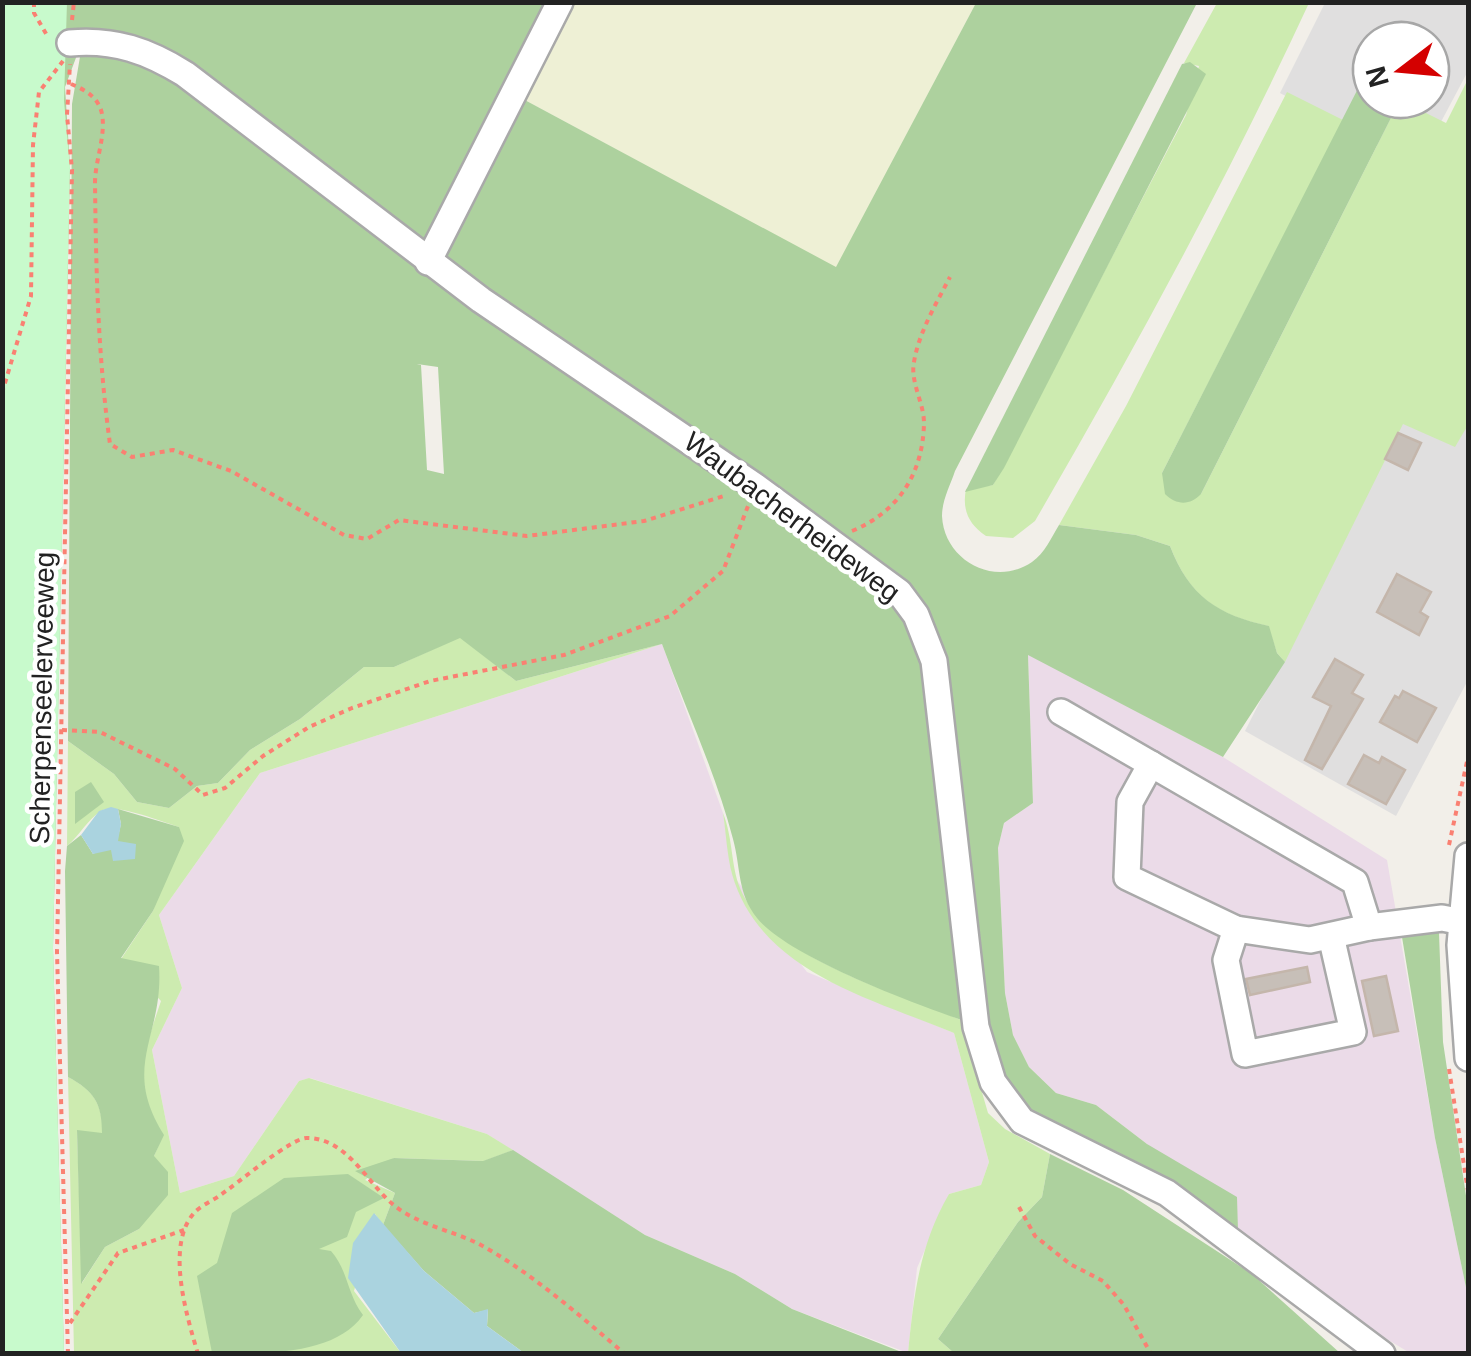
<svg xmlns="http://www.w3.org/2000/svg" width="1471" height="1356" viewBox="0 0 1471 1356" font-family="Helvetica,sans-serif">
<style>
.residential{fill:#e0dfdf;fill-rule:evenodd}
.industrial{fill:#ebdbe8}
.farmland{fill:#eef0d5}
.grass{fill:#cdebb0}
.forest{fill:#add19e;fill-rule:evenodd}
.park{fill:#c8facc}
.water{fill:#aad3df}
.building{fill:#c7bfb8;stroke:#c4b6ab;stroke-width:2.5}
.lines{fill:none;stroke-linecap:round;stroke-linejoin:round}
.minor-casing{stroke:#a9a9a9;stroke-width:30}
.path{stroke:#fa8072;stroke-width:4;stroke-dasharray:5 5;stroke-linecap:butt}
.minor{stroke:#fff;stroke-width:25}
.labels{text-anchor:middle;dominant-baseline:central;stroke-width:9;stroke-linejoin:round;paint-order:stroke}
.street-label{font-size:28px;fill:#222;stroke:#fff}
</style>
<rect width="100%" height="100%" fill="#f2efe9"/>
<!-- residential -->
<g class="residential">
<path d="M1325,3H1468V71L1417,167L1280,93ZM1371,40H1431V100H1371Z"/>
<polygon points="1419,388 1468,413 1468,680 1396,816 1245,731"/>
</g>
<!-- industrial -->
<g class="industrial">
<polygon points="662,644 723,813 732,874 807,972 954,1033 989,1162 981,1185 949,1194 917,1268 908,1353 792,1309 735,1274 645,1235 487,1134 310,1078 299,1081 234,1176 180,1193 152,1050 182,988 159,915 260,773"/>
<polygon points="1028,654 1223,757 1387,860 1435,1138 1468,1297 1468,1353 1410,1353 1370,1329 1238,1231 1147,1144 1096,1105 1056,1093 1029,1067 1013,1035 1005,993 998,848 1004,823 1033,803"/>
</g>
<!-- farmland -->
<polygon class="farmland" points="550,3 976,3 836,268 506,90"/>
<!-- grass -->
<g class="grass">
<path d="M1217,3H1309C1227,180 1133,352 1035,521L1013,538L986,536C968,524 962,509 966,489L993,485L1186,115L1199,66L1184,63Z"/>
<path d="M1468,79V425L1455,447L1403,424L1285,662L1277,653L1268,626C1217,615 1189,596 1170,546L1136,535L1059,525L1126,406L1287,92L1343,120L1162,473L1201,494L1400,100L1446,123Z"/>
<path d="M460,637L516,681L662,644L260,773L159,915L182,988L152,1050L180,1193L234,1176L299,1081L309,1078L487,1134L513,1150L484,1161L394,1158L365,1180L395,1193L383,1225L375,1214L354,1291L401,1353H74L68,1077C95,1091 102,1104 103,1134L77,1131L82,1283L105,1247L139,1229L154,1156L163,1135C132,1084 143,1054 161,1001L121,959L153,911L179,827C163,822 113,802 101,811C88,819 79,836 67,846L68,741L114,774L137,802L169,808L197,786L218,783L250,750L300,719L364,667H394Z"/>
<path d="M723,813C733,838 731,866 740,888C768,957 895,992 961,1020L988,1113L1005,1129L1050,1154L1042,1197L1018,1222L938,1339L954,1353H908C914,1295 919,1246 949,1194L981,1185L989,1162L954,1033C870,998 760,972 732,874C727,855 726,833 723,813Z"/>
</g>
<!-- forest -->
<g class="forest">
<path d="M3,3H550L506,90L836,267L976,3H1197L955,471C950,486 942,500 942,516C944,560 994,588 1032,562C1045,553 1051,538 1059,525L1136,535L1170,546C1189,596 1218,615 1269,626L1277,653L1285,662L1223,757L1028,655L1033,803L1004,823L998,848L1005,993L1013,1035L1029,1067L1056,1093L1096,1105L1147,1144L1237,1197L1238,1231L1177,1189L1018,1104L1005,1091L985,1028C931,1010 791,960 757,918C737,893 741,868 733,839C716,773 685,708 662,644L516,681L460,638L394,667H364L300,719L250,750L218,783L197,786L169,808L137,802L114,774L68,741L72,104L83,39L65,87L70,166L53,948L64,1353L3,1354ZM417,364L438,367L444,474L427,470L421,365Z"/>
<polygon points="1190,62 1206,74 1004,468 993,485 965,492 1182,64"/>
<path d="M1371,63V100H1400L1201,494C1190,506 1176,505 1165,494L1162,473Z"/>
<polygon points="91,782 104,802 75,824 75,792"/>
<path d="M118,809L179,827L184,841L153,911L121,958L159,966C164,1037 120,1065 164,1135L154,1156L168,1172V1195L139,1229L105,1247L81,1284L77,1130L102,1133C102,1103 94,1091 68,1077L65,871L67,846L81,835L93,854L117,841L121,824Z"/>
<polygon points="1423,930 1439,933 1443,1042 1468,1209 1468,1297 1435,1138 1402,937"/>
<polygon points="513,1150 645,1235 735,1274 792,1309 904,1353 524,1353 487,1326 488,1310 474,1313 424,1271 383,1225 395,1193 355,1171 394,1158 483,1161"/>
<polygon points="1050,1154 1123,1190 1252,1274 1340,1353 954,1353 938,1339 1018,1222 1042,1197"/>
<path d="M348,1174L384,1198L356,1212L347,1237L319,1249L331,1251C348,1270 347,1294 363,1315C335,1356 261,1354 212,1353L197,1276L217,1263L232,1213L284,1178Z"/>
</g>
<!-- park -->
<polygon class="park" points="67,2 64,101 70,166 53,948 64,1353 3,1354 2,3"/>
<!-- water -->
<g class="water">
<polygon points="111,807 118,809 121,824 118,841 136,844 135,859 113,861 111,850 93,854 81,835 99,811"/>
<polygon points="374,1213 424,1271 474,1313 488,1309 487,1326 524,1353 401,1353 348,1278 353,1243"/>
</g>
<!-- building -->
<g class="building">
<polygon points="1398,433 1421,443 1408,470 1385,459"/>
<polygon points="1397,574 1431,592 1420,612 1428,617 1419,635 1377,612"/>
<polygon points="1335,659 1363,675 1352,693 1363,699 1322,769 1305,760 1331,706 1313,697"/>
<polygon points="1403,691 1436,708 1417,742 1380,722 1395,696 1399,698"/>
<polygon points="1364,755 1379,763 1382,757 1405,770 1386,804 1348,784"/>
<polygon points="1307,967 1310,982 1250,995 1246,979"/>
<polygon points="1386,976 1398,1031 1374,1036 1362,981"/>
</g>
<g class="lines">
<!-- minor casing -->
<g class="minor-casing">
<g id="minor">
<path d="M70,43C115,39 148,51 185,74L481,300L755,486L899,592L916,615L934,661L976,1027L993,1082L1022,1121L1167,1193L1382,1354"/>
<polyline points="428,262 560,2"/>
<polyline points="1061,712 1355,882 1369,927 1442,918 1468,923"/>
<polyline points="1151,764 1130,802 1127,877 1236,929 1310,940 1369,927"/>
<polyline points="1468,856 1460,945 1468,1058"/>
<polyline points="1236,929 1226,960 1245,1054 1353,1032 1331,936"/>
</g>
</g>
<!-- path -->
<g class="path">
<polyline points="34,2 34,13 48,37"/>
<polyline points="72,20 74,2"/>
<path d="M71,84C86,90 99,98 102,114C106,136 95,161 95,183C96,271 98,357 110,444L132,457L173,450L231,471L344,535L367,539L399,520L527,536L644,521L727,495"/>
<polyline points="2,393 31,296 33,145 39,92 63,61"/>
<path d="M852,531C898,512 923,474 924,423C924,403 910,382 914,362C919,332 936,304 950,277"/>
<polyline points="62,730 100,732 175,769 203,795 225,788 263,756 309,727 352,708 430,681 564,655 670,616 723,571 748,506"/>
<polyline points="1449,845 1468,757"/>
<polyline points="1449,1069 1468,1191"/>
<polyline points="1019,1207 1035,1236 1070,1264 1103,1281 1124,1305 1151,1354"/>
<polyline points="70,1323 118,1253 184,1230"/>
<polyline points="68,1354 57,952 72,170 67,115 70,64"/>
<path d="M198,1354C187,1317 165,1246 194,1213C200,1206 212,1201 219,1196C237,1184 292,1137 307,1138C348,1138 368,1185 395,1206C417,1224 453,1231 479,1244C532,1273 579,1315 625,1354"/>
</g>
<!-- minor -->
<use href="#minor" class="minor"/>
</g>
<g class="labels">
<!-- street labels -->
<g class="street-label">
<text transform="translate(792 517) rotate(37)">Waubacherheideweg</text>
<text transform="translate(42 698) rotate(-89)">Scherpenseelerveeweg</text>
</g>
</g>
<!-- border -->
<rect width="1471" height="1356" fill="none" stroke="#222222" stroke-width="10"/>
<!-- north arrow -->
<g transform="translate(1401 70) rotate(254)"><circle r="48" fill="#ffffff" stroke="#a7a7a7" stroke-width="2.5"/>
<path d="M0-8L18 38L0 25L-18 38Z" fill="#d40000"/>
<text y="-15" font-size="28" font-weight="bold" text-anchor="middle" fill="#222222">N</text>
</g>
</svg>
